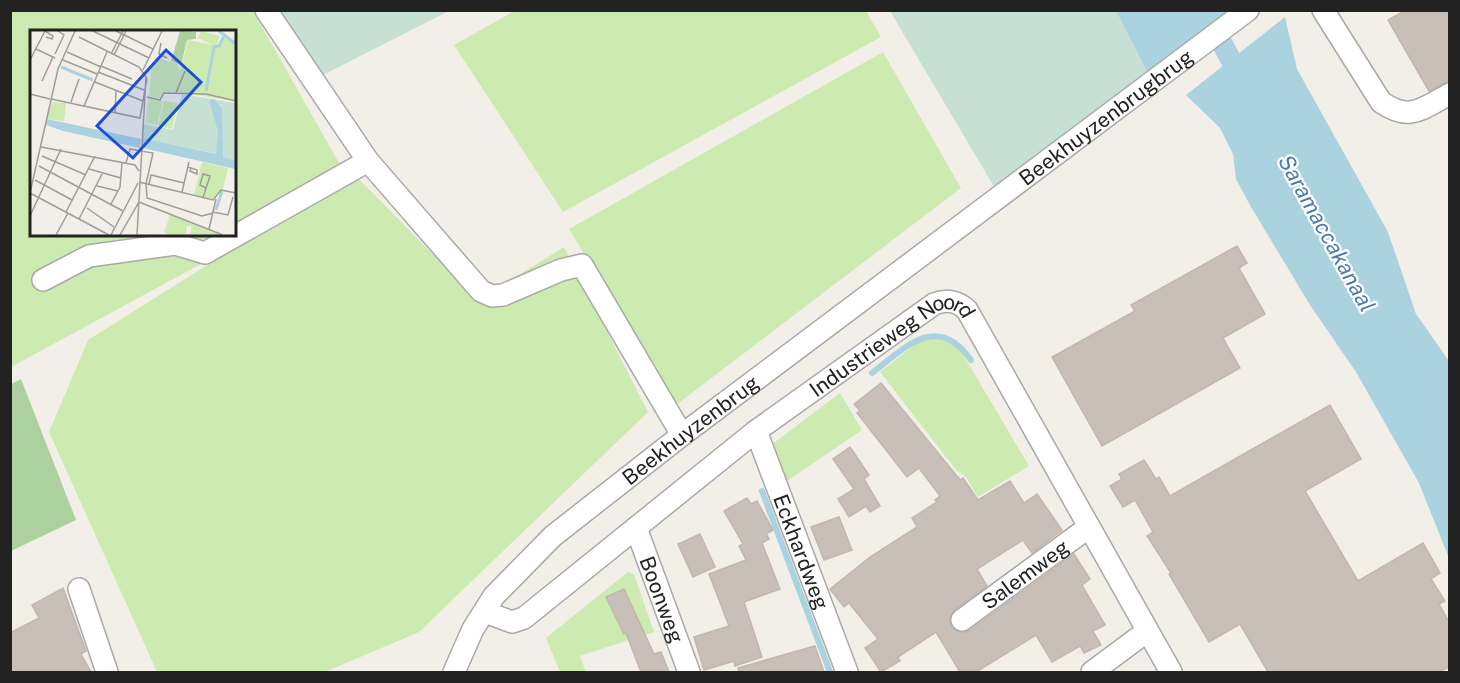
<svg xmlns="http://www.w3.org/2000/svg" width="1460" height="683" viewBox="0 0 1460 683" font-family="'Public Sans',sans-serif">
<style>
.grass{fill:#cdebb0;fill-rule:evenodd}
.forest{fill:#add19e}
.wetland{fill:#c6e0d4}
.water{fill:#aad3df}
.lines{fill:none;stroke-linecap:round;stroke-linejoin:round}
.stream{stroke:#aad3df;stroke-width:6}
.canal{stroke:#aad3df;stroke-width:21}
.building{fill:#c7bfb8;stroke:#c4b6ab;stroke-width:1.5}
.minor-casing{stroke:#a9a9a9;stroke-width:24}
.minor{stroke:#fff;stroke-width:21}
.labels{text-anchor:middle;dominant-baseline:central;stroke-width:4.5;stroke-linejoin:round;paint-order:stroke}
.street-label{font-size:21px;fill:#222;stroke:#fff}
.water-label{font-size:22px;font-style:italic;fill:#4a7aab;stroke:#fff}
.inset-river{fill:none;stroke:#aad3df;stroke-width:3}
.inset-road{fill:none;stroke:#9f9d99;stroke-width:1.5}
.view{fill:#1d4ed8;fill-opacity:0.15;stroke:#1d4ed8;stroke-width:3}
.inset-edge{fill:none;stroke:#222;stroke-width:3}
</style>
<rect width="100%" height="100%" fill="#f2efe9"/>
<!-- grass -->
<g class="grass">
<polygon points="516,10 866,11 881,37 563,212 454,45"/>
<path d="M11,11H253L347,177L353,173L478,300L564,247L648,412L419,632L325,672H157L49,432L88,340L260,232L11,367ZM32,32H234V234H32Z"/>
<polygon points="883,52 961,188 676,405 569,229"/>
<polygon points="922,339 938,339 958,346 1029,466 978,497 965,476 956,470 880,372"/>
<polygon points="840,393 862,430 781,485 767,448"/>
<polygon points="628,572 634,574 654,632 580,656 586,672 560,672 546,638"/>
</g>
<!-- forest -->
<polygon class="forest" points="21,379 76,520 11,551 11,384"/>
<!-- wetland -->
<g class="wetland">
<polygon points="274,11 449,11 315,79"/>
<polygon points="890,11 1116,11 1156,89 1006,207"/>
</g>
<!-- water -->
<g class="water">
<polygon points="1116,11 1239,11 1156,89"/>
<polygon points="1285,17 1297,69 1388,232 1416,314 1449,361 1449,558 1419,483 1356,372 1310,305 1251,207 1236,179 1233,154 1220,128 1186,95"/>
</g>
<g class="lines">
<!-- stream -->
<g class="stream">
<path d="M872,373C906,347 937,312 971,360"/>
<polyline points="762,491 830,672"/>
</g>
<!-- canal -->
<polyline class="canal" points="1204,10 1244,84"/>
</g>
<!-- building -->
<g class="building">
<polygon points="1406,10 1449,10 1449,81 1429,91 1388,20"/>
<polygon points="1237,246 1247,263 1239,268 1265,314 1223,338 1240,368 1102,446 1052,357 1135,311 1131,305"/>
<polygon points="881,383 956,475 961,480 963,478 978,500 1010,481 1024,503 1037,494 1062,530 1032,553 1023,540 977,569 987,586 954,610 949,621 952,628 963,633 970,630 1074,554 1090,579 1082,585 1105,625 1093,631 1101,645 1084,653 1080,646 1052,662 1036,635 976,672 960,672 936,632 898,657 900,661 881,672 865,648 878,639 849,603 844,607 830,589 870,557 917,527 912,518 937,502 935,500 940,496 919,468 907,477 857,413 860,411 854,404"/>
<polygon points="1330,405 1361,459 1305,491 1358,581 1423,543 1440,573 1431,579 1445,601 1439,604 1449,622 1449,667 1439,672 1268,672 1240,624 1209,642 1169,574 1171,573 1147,536 1153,532 1135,500 1123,507 1110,486 1122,479 1119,474 1144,460 1156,479 1159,477 1170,496"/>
<polygon points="850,447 869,475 864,479 880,506 870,512 866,506 849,517 838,499 854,489 833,459"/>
<polygon points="747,498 751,504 757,501 773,530 766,534 769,539 762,543 780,589 744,602 762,657 735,666 734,661 704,670 694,637 729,626 709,574 746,560 739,546 743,544 724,511"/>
<polygon points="839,517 852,550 824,560 811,527"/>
<polygon points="700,534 715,567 693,577 678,544"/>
<polygon points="63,588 86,651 81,654 91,672 10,672 10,633 39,618 32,605"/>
<polygon points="624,589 654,654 661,652 669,672 641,672 626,633 624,634 606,597"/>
<polygon points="815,646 824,672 739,672 738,668"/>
</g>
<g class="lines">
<!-- minor casing -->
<g class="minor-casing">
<g id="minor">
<polyline points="266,10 368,161 481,291 492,296 503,295 561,270 582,265 682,435"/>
<path d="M1323,10L1381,102C1410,122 1421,109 1450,94"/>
<polyline points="43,280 89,256 175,244 205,253 368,161"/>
<path id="s1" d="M756,431L847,672"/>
<path id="s2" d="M636,528L689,672"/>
<polyline points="79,589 107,672"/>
<path id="s3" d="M485,612L512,622L524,618L756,431L934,304C946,299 958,301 967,310L1171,672"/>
<path id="s4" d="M962,620L1089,527"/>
<path id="s5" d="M454,672L473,629L494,596L553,536L682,435L1248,10"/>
<polyline points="1092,672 1146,632"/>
</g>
</g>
<!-- minor -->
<use href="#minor" class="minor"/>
</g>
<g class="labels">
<!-- street labels -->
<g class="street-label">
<text stroke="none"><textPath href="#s5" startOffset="864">Beekhuyzenbrugbrug</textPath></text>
<text stroke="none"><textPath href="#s3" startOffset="504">Industrieweg Noord</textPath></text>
<text stroke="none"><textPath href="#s5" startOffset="344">Beekhuyzenbrug</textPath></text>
<text stroke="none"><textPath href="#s1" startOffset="129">Eckhardweg</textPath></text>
<text stroke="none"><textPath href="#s4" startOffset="78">Salemweg</textPath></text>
<text stroke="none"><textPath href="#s2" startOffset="76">Boonweg</textPath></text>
</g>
<!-- water labels -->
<g class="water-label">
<text transform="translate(1327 233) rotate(61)">Saramaccakanaal</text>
</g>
</g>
<!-- overview -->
<g transform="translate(30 30)">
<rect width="206" height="206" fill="#f2efe9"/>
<path d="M171,1L190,6L186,16L194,7L205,14V71L146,62L133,63L132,69L119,66L122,33L127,28L147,34L150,41L158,10L183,15L168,8ZM118,68L133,71L127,95L116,93ZM134,71L148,73L142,99L128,96ZM22,72L36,73L34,91L17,89ZM172,132L198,138L193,159L182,169L164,165ZM140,185L190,205H161V196H157L156,205H138L134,202Z" fill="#cdebb0"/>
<path d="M150,1L166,2V9L157,10L151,35L141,31Z" fill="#add19e"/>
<path d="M152,64L205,73V130L193,127L192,123V79L182,80L188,102L187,124L112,108L113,94L143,100Z" fill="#c6e0d4"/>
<path d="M184,69L192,79L193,127L205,130V139L113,118L112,108L186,124L188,102L179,70ZM17,89L111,109L110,118L33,101L16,95Z" fill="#aad3df"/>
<path class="inset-river" d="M189,1L206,14M31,37L63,50M176,61L184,17L189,16L194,6M186,180L192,161"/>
<path class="inset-road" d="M15,1L23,6L22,9L16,7M63,1L119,28M86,1L123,19M49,7L109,37L116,47L107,205M131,13L129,24L137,28M6,19L25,28M37,22L71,37M25,24L34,5L28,1M81,24L93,1M84,25L96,1M0,30L15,1M33,30L67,44M71,36L102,49M113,40L132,1M68,42L114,60M12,51L23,27M65,52L113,71M146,63L155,41M0,64L20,69M117,67L130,70L134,63L176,64L206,71M21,69L110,88L117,48M41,72L49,49M54,76L77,22M85,82L86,61M11,117L105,135L109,141M12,126L56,145M96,133L100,119L123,123L116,154L117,168L172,186L183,183M9,136L93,181M158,137L167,140V144L160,141L161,138M59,139L91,148M5,150L42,170M109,152L183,170L191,160L206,163M119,155L121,145L154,153M67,156L88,161M152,162L159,132M0,163L79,205M0,163L28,39L45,1M173,168L176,158L180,146L173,144L170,155L176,158M81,174L90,157L92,133M57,178L84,197M36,182L65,126M183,182L198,185L203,167M0,186L31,119M49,189L72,144M179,199L186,169M26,205L38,183M81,205L108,153M90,205L109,172L193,205"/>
<path class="view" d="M136,20L171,52L103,128L67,96Z"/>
<rect width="206" height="206" class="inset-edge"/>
</g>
<!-- border -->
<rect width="1460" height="683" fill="none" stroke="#222222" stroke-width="24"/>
</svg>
